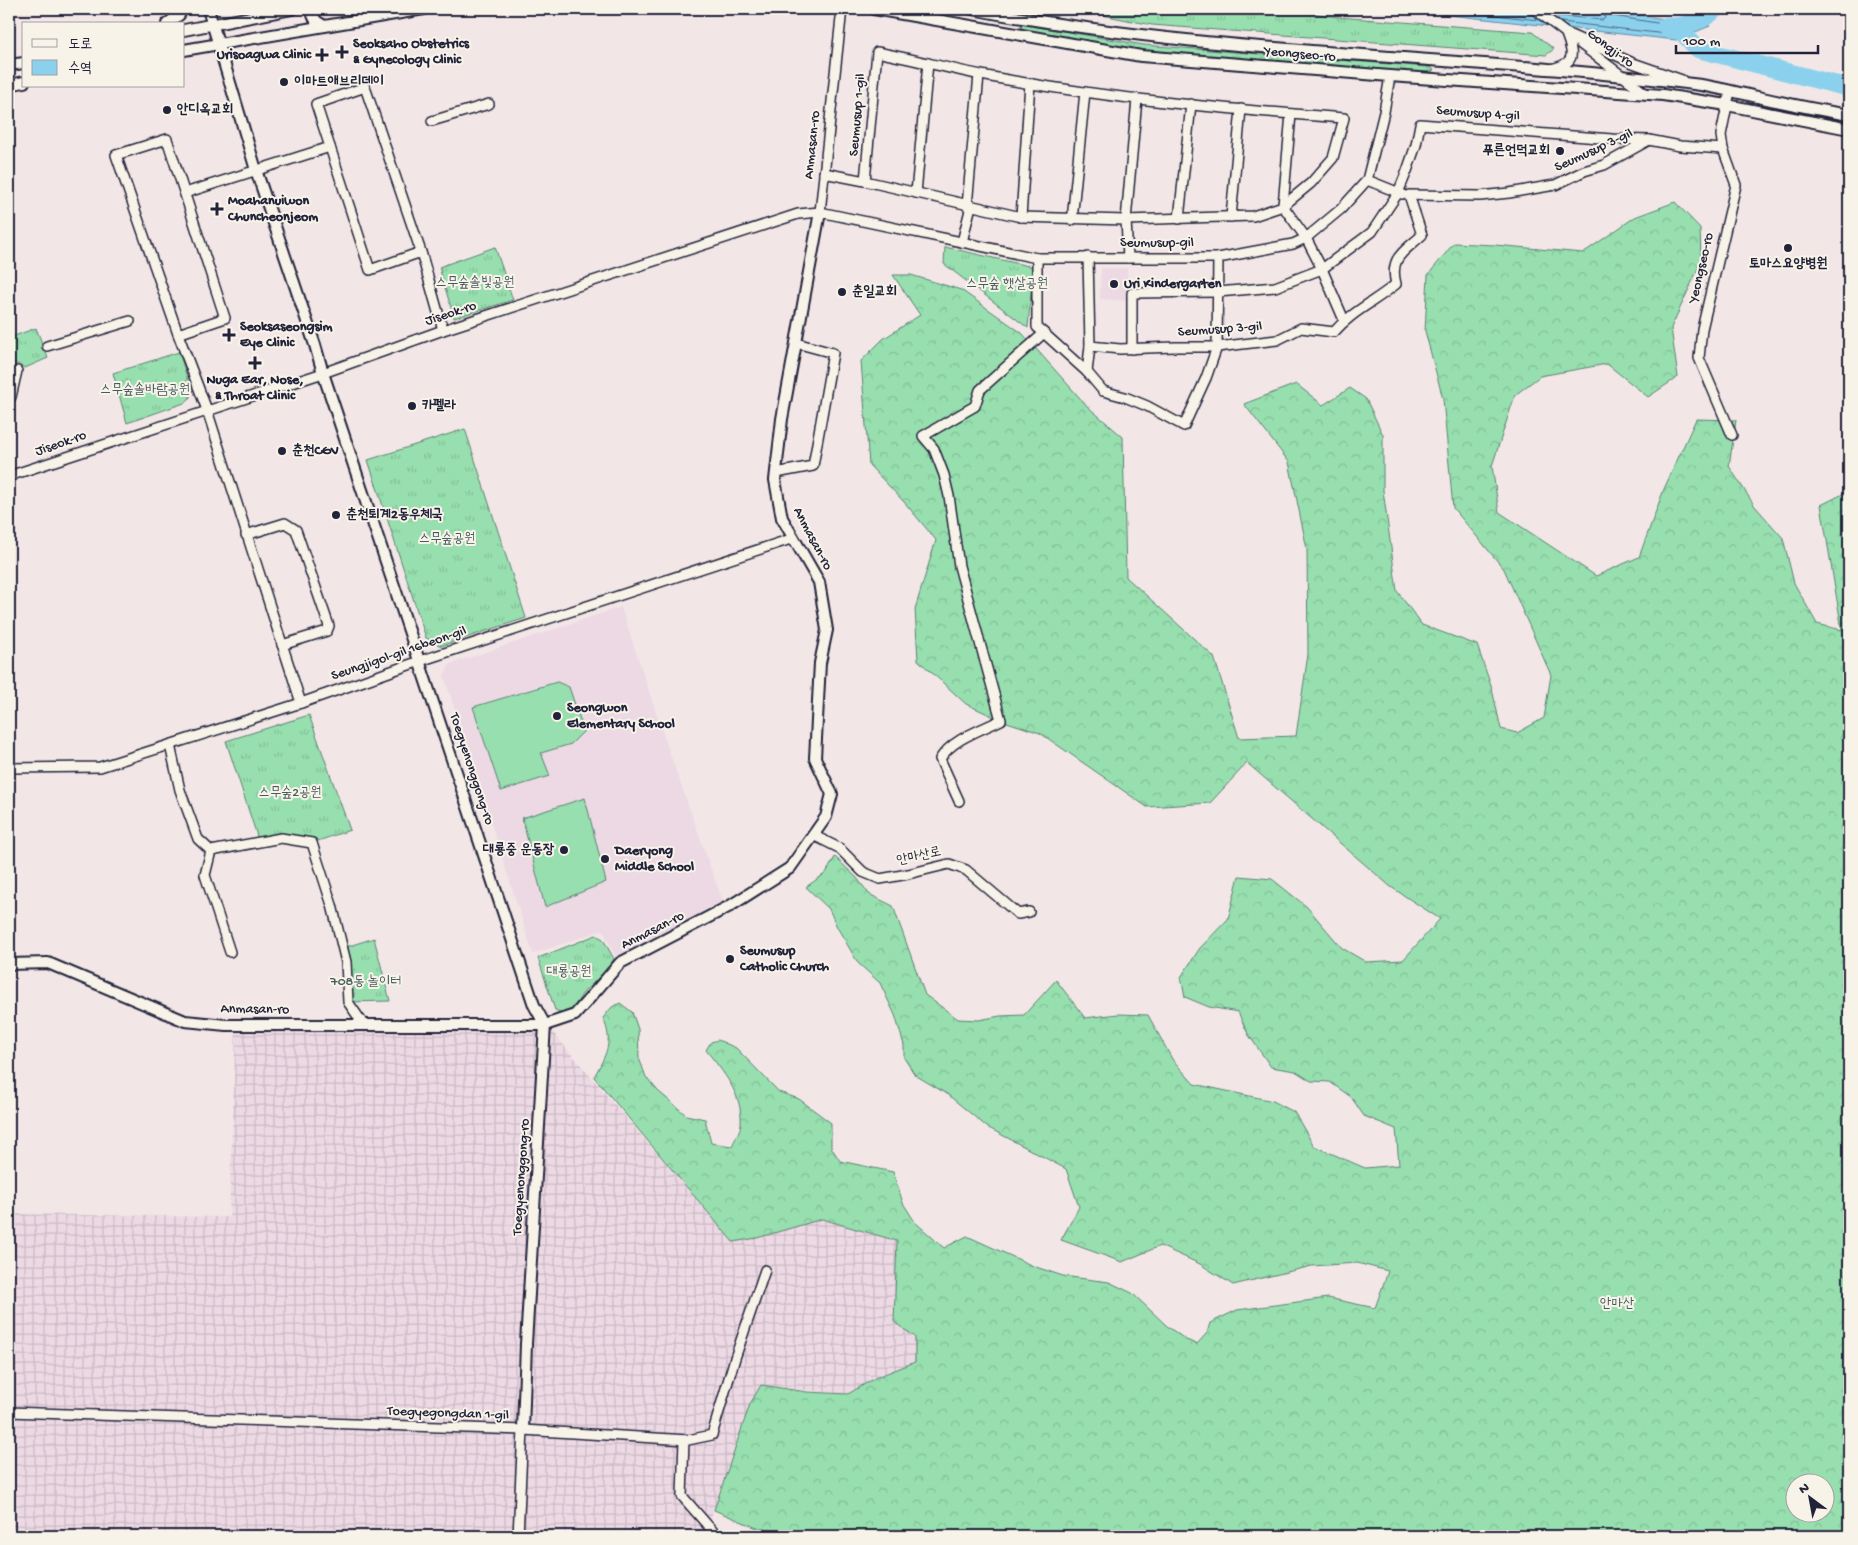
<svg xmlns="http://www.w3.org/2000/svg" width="1858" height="1545" viewBox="0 0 1858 1545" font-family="'Gochi Hand','Poor Story',sans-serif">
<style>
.built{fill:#ecd9e4}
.industrial{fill:url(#industrial-grid)}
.grass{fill:url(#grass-tufts);stroke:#5c8074}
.forest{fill:url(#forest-crowns);stroke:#5c8074;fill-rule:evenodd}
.pitch{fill:#97dfae;stroke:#5c8074}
.water{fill:#8bd1ed;stroke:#618ba6}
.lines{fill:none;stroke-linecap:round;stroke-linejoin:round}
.shore{stroke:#4c6882;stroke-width:1}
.river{stroke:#8bd1ed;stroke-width:18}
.minor-casing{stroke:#22223b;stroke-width:12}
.tertiary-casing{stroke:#22223b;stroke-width:14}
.minor{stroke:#f7f3e8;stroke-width:9}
.tertiary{stroke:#f7f3e8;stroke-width:10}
.poi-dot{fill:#22223b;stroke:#f7f3e8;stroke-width:2}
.labels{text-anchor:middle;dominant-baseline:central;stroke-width:4;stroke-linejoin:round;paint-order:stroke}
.poi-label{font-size:14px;font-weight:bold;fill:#22223b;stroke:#f7f3e8;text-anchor:start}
.street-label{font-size:14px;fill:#22223b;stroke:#f7f3e8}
.park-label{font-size:14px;fill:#455b5e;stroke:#f7f3e8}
</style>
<defs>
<pattern id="industrial-grid" width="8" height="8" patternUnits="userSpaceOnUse" patternTransform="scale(1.25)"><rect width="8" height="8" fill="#ecd9e4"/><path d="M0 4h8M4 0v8" fill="none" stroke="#cabac4"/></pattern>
<pattern id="grass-tufts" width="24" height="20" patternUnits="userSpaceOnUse" patternTransform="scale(1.25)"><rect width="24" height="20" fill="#97dfae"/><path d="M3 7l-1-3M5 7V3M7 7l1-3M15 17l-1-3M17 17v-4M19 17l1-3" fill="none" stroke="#82bf97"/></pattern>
<pattern id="forest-crowns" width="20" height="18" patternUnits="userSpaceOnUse" patternTransform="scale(1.25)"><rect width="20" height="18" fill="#97dfae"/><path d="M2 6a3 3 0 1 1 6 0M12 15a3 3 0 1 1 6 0" fill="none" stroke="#82bf97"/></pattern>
</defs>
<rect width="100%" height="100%" fill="#f2e7e6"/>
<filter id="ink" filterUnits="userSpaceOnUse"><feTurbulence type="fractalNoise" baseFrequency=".02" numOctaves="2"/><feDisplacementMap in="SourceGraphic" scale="10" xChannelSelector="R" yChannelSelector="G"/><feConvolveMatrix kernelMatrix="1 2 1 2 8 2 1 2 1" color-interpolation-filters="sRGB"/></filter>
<g filter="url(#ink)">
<!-- built -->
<g class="built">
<polygon points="1101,268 1127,268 1128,301 1100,299"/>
<polygon points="621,607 671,757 723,902 616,958 603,930 533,954 444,676 450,664"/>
</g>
<!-- industrial -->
<polygon class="industrial" points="236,1025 549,1028 733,1242 822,1219 897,1241 894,1322 915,1337 915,1362 877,1377 848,1394 761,1386 750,1404 705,1536 9,1536 9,1214 229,1217"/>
<!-- grass -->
<g class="grass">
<polygon points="1073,9 1284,9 1338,17 1532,32 1554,49 1546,55 1152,25"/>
<polygon points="1022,24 1144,45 1428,67 1432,68 1434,70 1428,74 1143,50 1095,43 1023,30 1021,29"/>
<polygon points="495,247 513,300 454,318 439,267"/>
<polygon points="945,247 1033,267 1028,328 944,264"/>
<polygon points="36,328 48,358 25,368 9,360 9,338"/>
<polygon points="179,352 192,393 187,402 127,423 113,373"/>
<polygon points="465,429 526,618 441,646 426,638 368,460"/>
<polygon points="309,715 350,830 312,843 281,838 259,842 226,741"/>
<polygon points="596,935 603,939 614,959 607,969 583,993 571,1011 563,1013 555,1010 538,958"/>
<polygon points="374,938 390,1001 348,1002 343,948"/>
</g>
<!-- forest -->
<path class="forest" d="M1675,202L1700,228L1701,262L1671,328L1678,377L1648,397L1607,364L1540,376L1515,395L1492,466L1499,512L1596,576L1639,557L1664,489L1696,419L1736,420L1729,466L1754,505L1783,538L1794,583L1817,624L1842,630L1821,505L1849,491V1536H808L757,1528L714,1510L750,1404L761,1385L807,1392L848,1394L877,1377L915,1362V1337L894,1322L897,1241L822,1219L757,1238L733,1242L594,1077C606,1054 614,1043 603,1018L612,1007L620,1003L632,1012L638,1029L639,1058L646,1077L658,1091L686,1115L705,1119L711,1143L732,1146C735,1139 740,1131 741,1124C743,1094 723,1072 706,1050L711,1042L718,1040L736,1048L779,1092L799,1099L831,1123V1147L840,1161L893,1172L903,1203L915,1222L944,1248L967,1236L1033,1266L1063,1276L1109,1282L1132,1293L1167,1326L1186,1340L1197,1344L1207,1333L1210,1323L1237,1310L1328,1298L1375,1308L1388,1271L1357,1263L1312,1266L1233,1285L1200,1264L1160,1246L1122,1262L1061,1240L1079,1207L1066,1169L987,1127L947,1094L915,1075L904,1058V1045L895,1015L880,983L858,963L837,927L829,909L806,887L826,873L835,857L857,878L869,894L893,906L925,995L958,1019L979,1020L1000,1016L1024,1015L1056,980L1085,1018L1118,1014L1148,1015L1172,1059L1194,1084L1273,1101L1294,1112L1314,1146L1365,1168L1399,1165L1396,1129L1364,1116L1351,1097L1330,1082L1311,1081L1295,1071L1271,1067L1248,1034L1238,1012L1209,1007L1185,997L1181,977L1200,948L1228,919L1239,876L1272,879L1307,907L1342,948L1366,962L1403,960L1440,919L1391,887L1247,763L1210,803L1147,807L1040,733L1001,720L966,704L918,660L915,609L936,540L905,503L869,465L861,361L883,339L920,315L893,275H911L961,290L1022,333L1087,406L1123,437L1126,577L1214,657L1239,738L1296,736L1308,654L1307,549L1289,462L1244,404L1296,384L1323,405L1350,388L1366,399L1383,435V490L1397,591L1422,625L1477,645L1492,689L1501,729L1517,733L1544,718L1551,675L1504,569L1453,508L1443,399L1425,331L1428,275L1454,243L1495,245L1583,253L1635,217ZM1796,1482H1826V1512H1796Z"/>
<!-- pitch -->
<g class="pitch">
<polygon points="557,682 569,687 584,731 571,744 541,753 550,776 501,791 473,707"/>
<polygon points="585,798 606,882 545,907 522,818"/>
</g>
<!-- water -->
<polygon class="water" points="1394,9 1600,9 1710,26 1676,40"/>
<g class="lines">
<!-- shore -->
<g class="shore">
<polyline points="1439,9 1539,20"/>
<polyline points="1551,15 1603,20 1605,18 1603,9"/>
<polyline points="1561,22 1675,35 1684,30 1682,27 1613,16 1610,13 1609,9"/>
</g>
<!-- river -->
<g class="river">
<path d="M1666,26C1681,28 1705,21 1715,9"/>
<polyline points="1677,27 1698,49 1849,88"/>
</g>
<!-- minor casing -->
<g class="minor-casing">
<g id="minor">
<polyline points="1534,9 1645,93"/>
<polyline points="1566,33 1633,63 1682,80"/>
<path d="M877,52C912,59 947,68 981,75C1101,98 1223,109 1344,118L1333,158L1311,183L1283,206L1253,216L1126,220L1021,217L865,181Z"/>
<path d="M1551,69C1576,63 1574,55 1566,34"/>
<polyline points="1730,91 1721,135 1723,149 1736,185 1702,329 1699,358 1732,435"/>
<polyline points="1291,114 1283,206 1306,238 1322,269 1344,320"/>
<polyline points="432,121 489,104"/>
<polyline points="824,173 865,181"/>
<polyline points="1367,180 1402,194"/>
<polyline points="185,193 330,147"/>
<polyline points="916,193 928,63"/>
<polyline points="967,206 979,75"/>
<polyline points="820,212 842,9"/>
<polyline points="1021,217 1030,83"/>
<polyline points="1231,217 1241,109"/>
<polyline points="1179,219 1191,104"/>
<polyline points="1072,220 1085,92"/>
<polyline points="962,242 971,206"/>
<polyline points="421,252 370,270 316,104 365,87 421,252 443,330"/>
<path d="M1088,257L1090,346L1120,349L1175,347H1217L1277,340L1301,328L1334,332C1351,312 1376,301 1396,284C1389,257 1404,252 1422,235L1409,195L1480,196L1509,193L1555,185L1584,171L1604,165L1649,140"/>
<polyline points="1037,258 1037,327 1087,372 1103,391 1125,397 1147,406 1184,426 1206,378 1217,347 1218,258"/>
<polyline points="1128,258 1126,220 1137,99"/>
<polyline points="178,334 225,318 167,139 116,155 178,334 207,410 301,703"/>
<polyline points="47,346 130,321"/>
<polyline points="1132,349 1132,293 1218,292 1275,287 1322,269 1372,232 1398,193 1407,171 1416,145 1420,124 1612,139 1649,140 1680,146 1723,149"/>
<polyline points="1087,372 1090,346"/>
<polyline points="9,398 11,397 17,371"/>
<polyline points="776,473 813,466 833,353 796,343"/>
<polyline points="9,476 323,373 443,330 798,214 820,212 1037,258 1218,258 1293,244 1306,238 1341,209 1367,180 1384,112 1390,76"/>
<polyline points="246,535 285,523 296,530 329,626 327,631 282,645"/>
<polyline points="170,745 180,790 198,839 211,851 205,875 230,952"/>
<polyline points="9,768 100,767 301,703 420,661 794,538"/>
<path d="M959,801L940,759C952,739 981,730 1001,720L959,566L949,496L944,475L934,449L923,436L975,406L980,390L1044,333"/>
<polyline points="813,835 839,848 863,872 880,879 908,874 949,864 966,870 1018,914 1029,912"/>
<polyline points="211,851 281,838 312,843 332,905 346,962 348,1002 364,1025"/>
<polyline points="9,1412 523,1430 688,1440 712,1435 735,1358 765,1270"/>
<polyline points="684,1440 682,1496 717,1536"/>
<polyline points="518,1536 523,1430"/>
</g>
</g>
<!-- tertiary casing -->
<g class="tertiary-casing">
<g id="tertiary">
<polyline points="208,9 256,170 315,345 323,373 534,1005 545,1025 526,1344 523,1430"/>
<polyline points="316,9 313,15 316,21 324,26"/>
<polyline points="874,9 1141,56 1390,76 1663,95 1727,105 1849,129"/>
<path d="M972,9C1212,56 1459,54 1701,85C1720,88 1739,93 1758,97C1788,104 1819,110 1849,115"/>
<polyline points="167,24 179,15 182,9"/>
<polyline points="184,30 292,9"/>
<polyline points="184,50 424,9"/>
<polyline points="9,65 24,63"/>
<polyline points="9,85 24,82"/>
<polyline points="9,964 48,963 185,1021 226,1025 545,1025 575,1015 620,963 730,906 790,868 826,817 832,794 815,758 820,663 827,630 819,582 782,518 775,480 782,419 820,212"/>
</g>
</g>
<!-- minor -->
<use href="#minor" class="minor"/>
<!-- tertiary -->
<use href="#tertiary" class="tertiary"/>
</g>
</g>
<!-- markers -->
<g class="poi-dot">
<path d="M339.5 44.5h5v5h5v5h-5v5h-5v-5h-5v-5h5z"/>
<path d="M319.5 47.5h5v5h5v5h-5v5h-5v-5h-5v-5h5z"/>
<circle cx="284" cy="82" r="5"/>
<circle cx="167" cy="110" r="5"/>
<circle cx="1560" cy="151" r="5"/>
<path d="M214.5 201.5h5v5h5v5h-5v5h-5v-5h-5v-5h5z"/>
<circle cx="1788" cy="248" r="5"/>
<circle cx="1114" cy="284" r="5"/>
<circle cx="842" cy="292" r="5"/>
<path d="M226.5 327.5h5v5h5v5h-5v5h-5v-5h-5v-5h5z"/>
<path d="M252.5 355.5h5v5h5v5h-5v5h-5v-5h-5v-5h5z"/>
<circle cx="412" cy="406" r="5"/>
<circle cx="282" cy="451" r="5"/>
<circle cx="336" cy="515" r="5"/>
<circle cx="557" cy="716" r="5"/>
<circle cx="564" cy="850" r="5"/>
<circle cx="605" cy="859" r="5"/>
<circle cx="730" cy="959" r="5"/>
</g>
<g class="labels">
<!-- poi labels -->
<g class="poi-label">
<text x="353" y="44">Seoksaho Obstetrics<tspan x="353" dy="16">&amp; Gynecology Clinic</tspan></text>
<text x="311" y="55" text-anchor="end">Urisoagwa Clinic</text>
<text x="294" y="82">이마트애브리데이</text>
<text x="177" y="110">안디옥교회</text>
<text x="1550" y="151" text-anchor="end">푸른언덕교회</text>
<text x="228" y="201">Moahanuiwon<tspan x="228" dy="16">Chuncheonjeom</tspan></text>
<text x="1788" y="264" text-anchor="middle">토마스요양병원</text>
<text x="1124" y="284">Uri Kindergarten</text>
<text x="852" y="292">춘일교회</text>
<text x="240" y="327">Seoksaseongsim<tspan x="240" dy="16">Eye Clinic</tspan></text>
<text x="255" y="380" text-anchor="middle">Nuga Ear, Nose,<tspan x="255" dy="16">&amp; Throat Clinic</tspan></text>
<text x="422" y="406">카펠라</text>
<text x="292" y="451">춘천CGV</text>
<text x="346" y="515">춘천퇴계2동우체국</text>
<text x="567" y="708">Seongwon<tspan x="567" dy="16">Elementary School</tspan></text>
<text x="554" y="850" text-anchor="end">대룡중 운동장</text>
<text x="615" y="851">Daeryong<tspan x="615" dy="16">Middle School</tspan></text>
<text x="740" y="951">Seumusup<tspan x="740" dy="16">Catholic Church</tspan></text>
</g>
<!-- street labels -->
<g class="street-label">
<text transform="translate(1610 49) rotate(37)">Gongji-ro</text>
<text transform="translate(1300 55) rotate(5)">Yeongseo-ro</text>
<text transform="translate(1478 114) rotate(4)">Seumusup 4-gil</text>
<text transform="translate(858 115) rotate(-85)">Seumusup 1-gil</text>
<text transform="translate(813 145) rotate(-84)">Anmasan-ro</text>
<text transform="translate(1594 151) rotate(-25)">Seumusup 3-gil</text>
<text x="1157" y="243">Seumusup-gil</text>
<text transform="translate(1702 268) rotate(-77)">Yeongseo-ro</text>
<text transform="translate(451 314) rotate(-18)">Jiseok-ro</text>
<text transform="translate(1220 330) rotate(-4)">Seumusup 3-gil</text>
<text transform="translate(61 444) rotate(-19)">Jiseok-ro</text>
<text transform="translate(812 539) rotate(62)">Anmasan-ro</text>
<text transform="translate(399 654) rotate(-19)">Seungjigol-gil 16beon-gil</text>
<text transform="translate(471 769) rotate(72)">Toegyenonggong-ro</text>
<text transform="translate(919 857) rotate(-12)">안마산로</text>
<text transform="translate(653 931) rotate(-27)">Anmasan-ro</text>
<text transform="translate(255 1010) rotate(1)">Anmasan-ro</text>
<text transform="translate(522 1177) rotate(-86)">Toegyenonggong-ro</text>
<text transform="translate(448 1414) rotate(2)">Toegyegongdan 1-gil</text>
</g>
<!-- park labels -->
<g class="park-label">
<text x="475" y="283">스무숲솔빛공원</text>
<text x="1007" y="284">스무숲 햇살공원</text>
<text x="145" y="390">스무숲솔바람공원</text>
<text x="447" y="539">스무숲공원</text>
<text x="290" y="793">스무숲2공원</text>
<text x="569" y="972">대룡공원</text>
<text x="366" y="982">708동 놀이터</text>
<text x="1617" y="1304">안마산</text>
</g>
</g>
<!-- margin -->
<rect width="1858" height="1545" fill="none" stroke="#f7f3e8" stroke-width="30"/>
<rect x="15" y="15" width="1828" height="1515" fill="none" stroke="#22223b" stroke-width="2" filter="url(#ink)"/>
<!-- legend -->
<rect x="22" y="22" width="162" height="65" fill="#f7f3e8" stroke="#a29fa3"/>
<rect x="32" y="39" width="25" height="8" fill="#f7f3e8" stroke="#a29fa3"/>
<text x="68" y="48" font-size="15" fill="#22223b">도로</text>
<rect x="32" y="60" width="25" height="15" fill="#8bd1ed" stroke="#a29fa3"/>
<text x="68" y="72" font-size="15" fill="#22223b">수역</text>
<!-- north arrow -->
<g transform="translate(1810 1498) rotate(328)"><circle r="24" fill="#f7f3e8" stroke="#a29fa3"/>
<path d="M0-4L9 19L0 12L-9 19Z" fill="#22223b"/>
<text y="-8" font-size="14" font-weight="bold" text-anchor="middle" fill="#22223b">N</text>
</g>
<!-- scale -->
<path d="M1676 45v8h142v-8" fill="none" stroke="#22223b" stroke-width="2.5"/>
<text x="1683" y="45" font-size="15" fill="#22223b" stroke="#f7f3e8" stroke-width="4" paint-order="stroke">100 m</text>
</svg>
